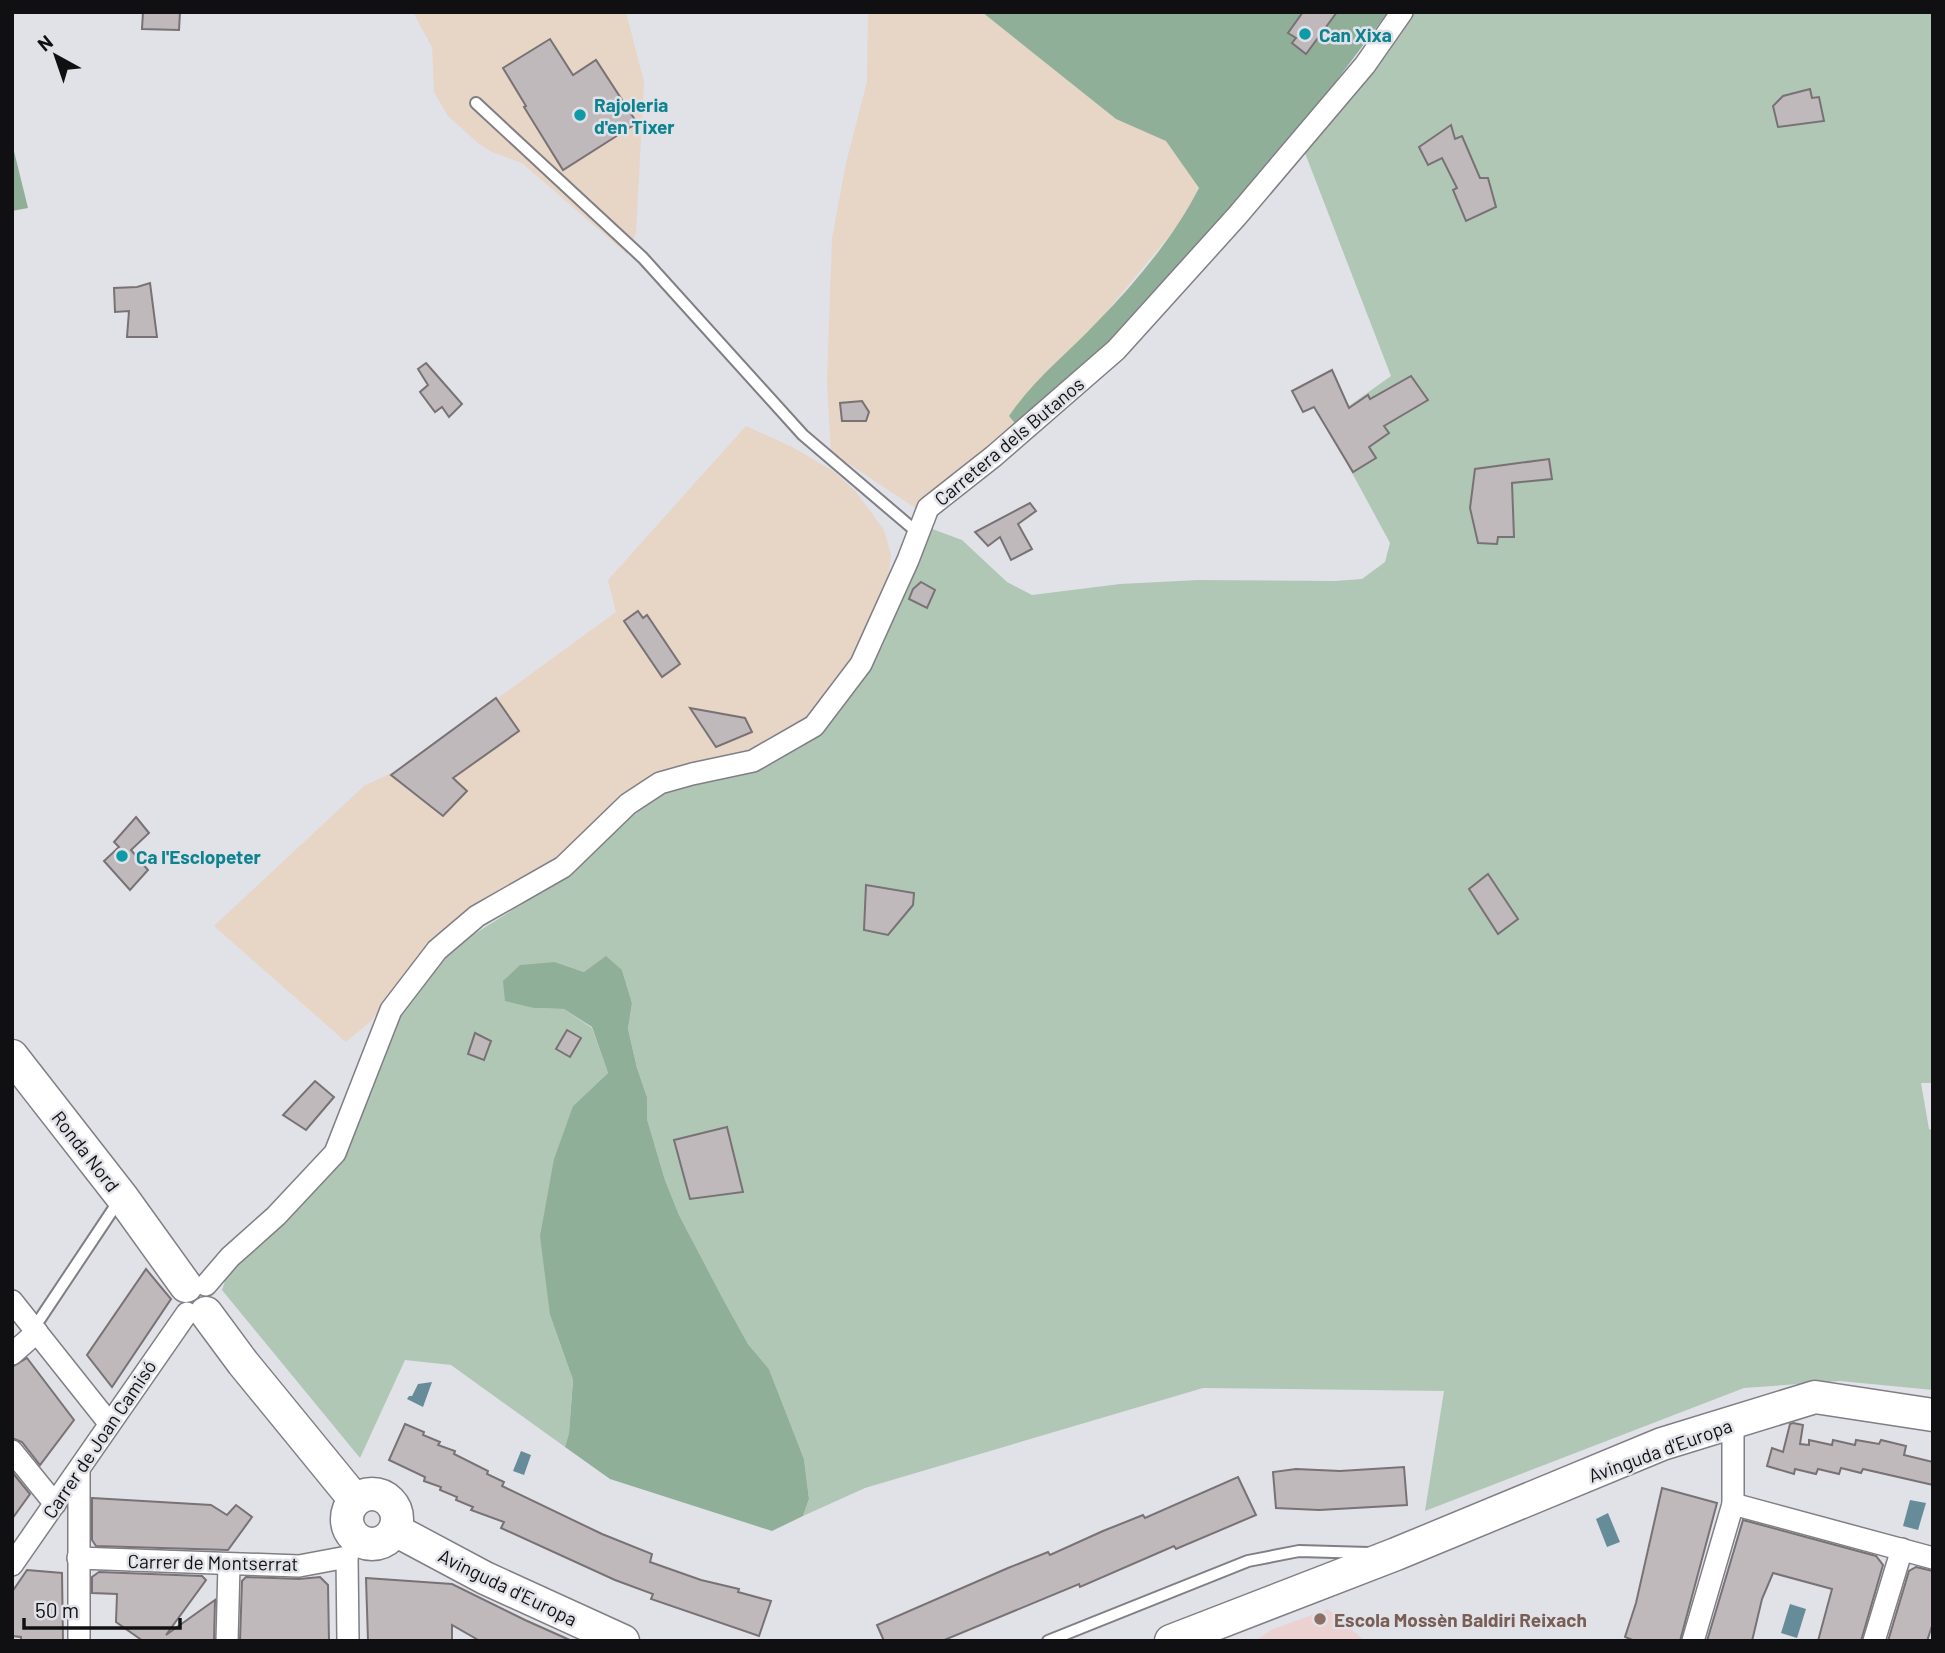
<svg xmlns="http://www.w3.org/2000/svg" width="1945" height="1653" viewBox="0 0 1945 1653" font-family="Barlow,sans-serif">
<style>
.commercial{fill:#e7d5c5}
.education{fill:#ecd1d1}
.green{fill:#b0c7b6}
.forest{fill:#90af98}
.water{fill:#668c9a}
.building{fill:#c0b9bc;stroke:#787275;stroke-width:2}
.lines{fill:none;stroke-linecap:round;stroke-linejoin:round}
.lane-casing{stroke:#7f7f85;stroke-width:14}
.street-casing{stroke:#7f7f85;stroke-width:24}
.secondary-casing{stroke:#7f7f85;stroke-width:35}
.lane{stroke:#fff;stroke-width:10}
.street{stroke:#fff;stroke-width:21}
.secondary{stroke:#fff;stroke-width:32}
.culture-dot{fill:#0f9aa8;stroke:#e1e1e8;stroke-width:2.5}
.education-dot{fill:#8d6e63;stroke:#e1e1e8;stroke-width:2.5}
.labels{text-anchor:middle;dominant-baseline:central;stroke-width:5;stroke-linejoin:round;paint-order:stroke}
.culture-label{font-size:19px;font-weight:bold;fill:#0d838f;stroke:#e1e1e8;text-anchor:start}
.street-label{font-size:19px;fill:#101012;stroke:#e1e1e8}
.education-label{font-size:19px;font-weight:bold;fill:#785e54;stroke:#e1e1e8;text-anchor:start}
</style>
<rect width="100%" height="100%" fill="#e1e1e8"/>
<!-- commercial -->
<g class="commercial">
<polygon points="413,12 626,12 644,82 636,233 627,254 522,163 490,151 478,143 448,116 434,92 432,47"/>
<polygon points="868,12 982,12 1116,119 1166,140 1199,188 1183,219 1099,321 1018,427 920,508 914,507 831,452 827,383 832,239 846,163 867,82"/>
<polygon points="746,426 794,448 833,471 856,492 884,530 891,555 888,580 855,659 825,699 797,726 764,746 719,761 582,839 404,979 371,1021 346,1042 214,926 364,786 402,768 616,612 608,580"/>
</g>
<!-- education -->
<polygon class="education" points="1328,1609 1365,1641 1255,1641 1271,1630"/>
<!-- green -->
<polygon class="green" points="1414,12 1933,12 1933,1083 1921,1083 1929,1129 1933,1130 1933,1390 1840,1381 1744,1388 1425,1511 1444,1391 1203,1388 865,1488 803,1516 809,1499 804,1459 769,1369 748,1344 723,1299 679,1215 665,1180 647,1119 647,1097 637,1068 628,1029 632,1003 622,970 584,972 555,962 534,1008 564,1009 592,1028 608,1073 573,1106 550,1315 573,1380 569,1433 565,1447 451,1365 405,1360 360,1458 222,1290 227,1275 352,1134 409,991 452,948 552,885 585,861 634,812 668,792 757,769 800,748 828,724 857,689 882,647 916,562 927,527 962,540 1007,582 1032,595 1120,584 1198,580 1335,581 1362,579 1385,562 1390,543 1325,423 1391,376 1305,153"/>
<!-- forest -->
<g class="forest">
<path d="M982,12H1388L1313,112L1118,337L1018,427L1009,416C1033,380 1068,353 1098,321C1136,282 1174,237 1199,188L1166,141L1116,119Z"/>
<polygon points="12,143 28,208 12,211"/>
<polygon points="606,956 622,970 632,1003 628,1029 637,1068 647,1097 647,1119 665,1180 679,1215 723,1299 748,1344 769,1369 804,1459 809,1499 803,1516 772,1531 610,1479 565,1447 569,1433 573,1380 550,1315 540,1236 554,1159 573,1106 608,1073 592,1027 564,1009 534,1008 505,1001 503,981 520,965 555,962 584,972"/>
</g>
<!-- water -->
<g class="water">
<polygon points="432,1382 423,1407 407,1399 409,1396 412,1396 418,1384"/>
<polygon points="521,1451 531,1455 524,1475 513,1471"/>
<polygon points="1910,1500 1926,1503 1918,1530 1903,1526"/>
<polygon points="1608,1513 1620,1542 1607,1547 1596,1519"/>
<polygon points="1790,1604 1806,1609 1797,1638 1781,1633"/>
</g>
<!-- building -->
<g class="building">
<polygon points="143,12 180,12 179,30 142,29"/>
<polygon points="1303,12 1337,12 1306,54 1292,43 1296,38 1288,33"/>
<polygon points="550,39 573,75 596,60 637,123 563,170 524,107 526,106 503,68"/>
<polygon points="1810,89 1812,98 1819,97 1824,121 1778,127 1773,106 1783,96"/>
<polygon points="1451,125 1455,139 1462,136 1480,178 1488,178 1496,207 1466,221 1453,190 1457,188 1442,158 1428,165 1419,147"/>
<polygon points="150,283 157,337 127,337 129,311 115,312 114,288 137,287"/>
<polygon points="426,363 462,404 449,417 442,407 435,412 420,392 428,385 418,369"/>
<polygon points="1332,370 1349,408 1368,395 1370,399 1411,376 1428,400 1384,426 1389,433 1369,447 1376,458 1353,472 1314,407 1303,412 1292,391"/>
<polygon points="862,401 869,412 866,421 842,421 840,403"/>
<polygon points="1549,459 1552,479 1512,483 1514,537 1498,537 1497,544 1478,543 1470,508 1475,469"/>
<polygon points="1030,503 1036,511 1018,524 1032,549 1011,560 1000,537 988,546 975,532"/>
<polygon points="921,582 935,590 927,608 909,599 913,589"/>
<polygon points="638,611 643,618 647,615 680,664 662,677 624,621"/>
<polygon points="496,698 519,731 453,778 467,791 443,816 391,775"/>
<polygon points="690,708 745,718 752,732 716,747"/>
<polygon points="136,817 149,833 131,850 148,870 130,890 104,861 119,847 114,842"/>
<polygon points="1488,874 1518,919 1498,934 1469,889"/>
<polygon points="866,885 914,893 913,905 888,935 864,930"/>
<polygon points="567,1030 581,1038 570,1057 556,1049"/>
<polygon points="475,1033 491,1041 484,1060 468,1054"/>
<polygon points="315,1081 334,1097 306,1130 283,1115"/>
<polygon points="727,1127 743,1192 690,1199 674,1140"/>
<polygon points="146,1269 171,1299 112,1387 87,1355"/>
<polygon points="27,1358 74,1420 40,1465 22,1442 12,1438 12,1367"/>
<polygon points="1793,1423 1803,1425 1800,1444 1809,1445 1809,1440 1832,1445 1833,1440 1855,1445 1856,1440 1879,1444 1881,1440 1906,1446 1904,1455 1933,1462 1933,1485 1863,1469 1861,1473 1841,1468 1839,1474 1818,1469 1816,1474 1795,1469 1794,1474 1767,1466 1772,1448 1783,1452 1790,1424"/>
<polygon points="405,1424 424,1432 423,1435 440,1442 438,1445 455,1451 454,1454 488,1471 487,1474 504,1482 502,1486 602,1534 652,1554 650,1562 701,1580 739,1589 738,1592 771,1601 759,1636 651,1599 653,1594 615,1580 501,1528 504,1522 471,1510 473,1507 456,1500 457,1497 440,1490 441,1487 424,1481 425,1477 389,1460"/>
<polygon points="1404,1467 1407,1505 1319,1510 1276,1508 1273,1472 1296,1469 1340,1471"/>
<polygon points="12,1472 30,1494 12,1519"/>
<polygon points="1238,1477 1256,1515 1176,1549 1174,1546 1080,1587 1079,1584 942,1641 884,1641 877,1625 1008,1568 1048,1552 1050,1555 1103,1531 1143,1515 1145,1518"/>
<polygon points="1662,1488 1717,1503 1680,1641 1635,1641 1625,1637 1636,1603"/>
<polygon points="92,1498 211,1505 227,1515 236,1505 252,1517 228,1550 96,1546 92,1540"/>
<polygon points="1743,1520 1876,1556 1883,1565 1861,1641 1818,1641 1832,1589 1773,1573 1762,1599 1752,1641 1707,1641"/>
<polygon points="1916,1567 1933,1571 1933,1623 1927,1641 1888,1641 1909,1571"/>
<polygon points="27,1570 62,1573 63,1641 21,1641 21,1637 12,1636 12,1592"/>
<polygon points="99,1572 202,1576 206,1580 166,1635 215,1600 214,1641 143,1641 116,1622 117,1594 92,1593 92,1577"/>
<polygon points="246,1577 299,1579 320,1577 328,1585 329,1641 240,1641 242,1581"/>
<polygon points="366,1578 452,1584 525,1620 572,1641 480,1641 452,1625 452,1641 368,1641"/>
</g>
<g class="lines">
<!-- lane casing -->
<g class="lane-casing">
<g id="lane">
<polyline points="476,103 643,258 803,435 918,533"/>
<polyline points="34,1328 120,1199"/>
<polyline points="1048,1641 1248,1561 1299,1551 1369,1553"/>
</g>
</g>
<!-- street casing -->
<g class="street-casing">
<g id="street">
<polyline points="206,1285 230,1257 276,1216 335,1153 391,1010 437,950 477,916 563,867 628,804 660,783 692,774 753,761 814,726 861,664 908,560 928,508 994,456 1116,350 1237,216 1365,65 1402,12"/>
<polyline points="12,1301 109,1423"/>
<polyline points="12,1354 37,1332"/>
<polyline points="12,1451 55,1504"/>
<polyline points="1733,1504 1933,1558"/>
<polyline points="347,1557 348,1641"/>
<polyline points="78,1558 299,1566 347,1557"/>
<polyline points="12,1565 187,1313"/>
<polyline points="79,1641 79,1470"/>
<polyline points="227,1641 229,1565"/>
<polyline points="1693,1641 1733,1504 1733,1422"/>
<polyline points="1874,1641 1902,1549"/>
</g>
</g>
<!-- secondary casing -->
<g class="secondary-casing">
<g id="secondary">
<polyline points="12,1056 122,1197 186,1286"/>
<polyline points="206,1313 243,1363 355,1500"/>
<circle cx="372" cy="1519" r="25"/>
<polyline points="395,1530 485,1578 623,1641"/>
<polyline points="1171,1641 1396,1554 1662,1444 1815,1397 1933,1415"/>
</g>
</g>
<!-- lane -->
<use href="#lane" class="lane"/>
<!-- street -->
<use href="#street" class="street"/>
<!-- secondary -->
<use href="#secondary" class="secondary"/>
</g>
<!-- markers -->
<g class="culture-dot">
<circle cx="1305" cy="34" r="7"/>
<circle cx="580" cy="115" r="7"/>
<circle cx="122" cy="856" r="7"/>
</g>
<circle class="education-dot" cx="1320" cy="1619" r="7"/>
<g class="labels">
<!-- culture labels -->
<g class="culture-label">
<text x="1319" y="34">Can Xixa</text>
<text x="594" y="104">Rajoleria<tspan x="594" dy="22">d'en Tixer</tspan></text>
<text x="136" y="856">Ca l'Esclopeter</text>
</g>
<!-- street labels -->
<g class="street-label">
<text transform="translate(1009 441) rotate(-40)">Carretera dels Butanos</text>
<text transform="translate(86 1151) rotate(52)">Ronda Nord</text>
<text transform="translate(99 1439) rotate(-56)">Carrer de Joan Camisó</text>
<text transform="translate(1660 1450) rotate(-20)">Avinguda d'Europa</text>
<text transform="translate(213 1562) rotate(1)">Carrer de Montserrat</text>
<text transform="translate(508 1587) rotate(26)">Avinguda d'Europa</text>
</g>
<!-- education labels -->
<g class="education-label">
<text x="1334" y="1619">Escola Mossèn Baldiri Reixach</text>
</g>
</g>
<!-- border -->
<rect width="1945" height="1653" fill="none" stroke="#101012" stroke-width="28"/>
<!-- north arrow -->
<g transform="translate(56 56) rotate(320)" stroke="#e1e1e8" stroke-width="5" paint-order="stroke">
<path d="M0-5L12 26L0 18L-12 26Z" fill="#101012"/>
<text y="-10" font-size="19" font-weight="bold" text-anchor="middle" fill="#101012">N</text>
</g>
<!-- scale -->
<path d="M24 1618v10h156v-10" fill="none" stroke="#101012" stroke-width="3.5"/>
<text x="35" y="1618" font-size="21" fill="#101012" stroke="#e1e1e8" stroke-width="5" paint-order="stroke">50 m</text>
</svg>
